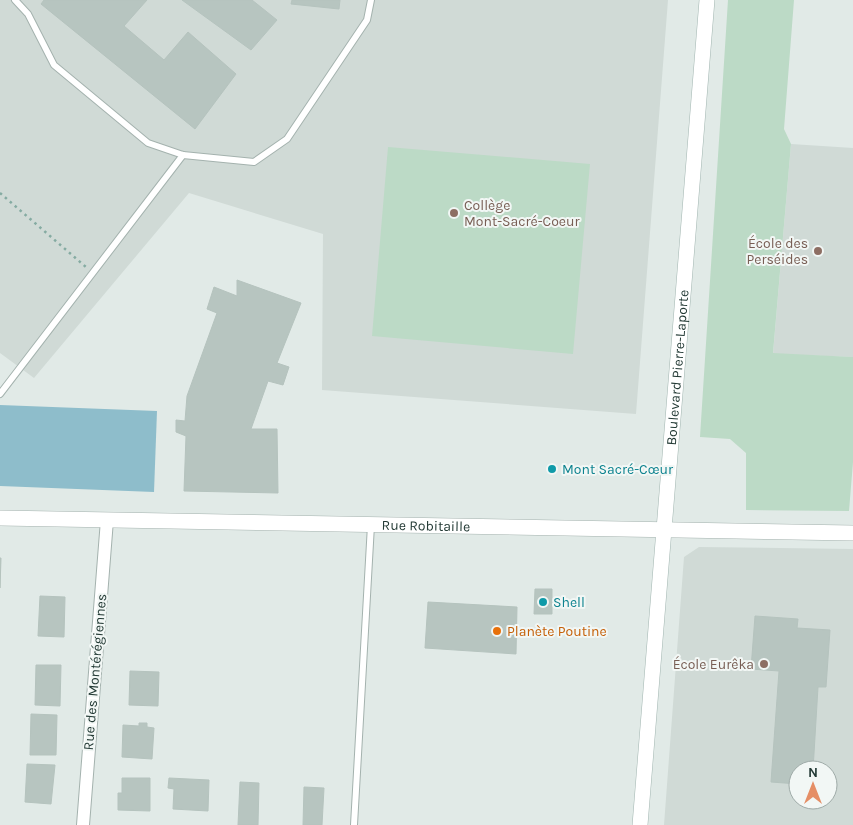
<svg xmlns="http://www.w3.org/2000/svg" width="853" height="825" viewBox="0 0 853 825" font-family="Karla,sans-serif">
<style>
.built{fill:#d0dad6;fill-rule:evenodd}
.green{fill:#bcdac6}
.water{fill:#8ebdcb}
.building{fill:#b7c5c0;stroke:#b5c3be}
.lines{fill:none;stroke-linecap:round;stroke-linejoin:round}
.service-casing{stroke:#a4b2ae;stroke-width:8}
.minor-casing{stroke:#a4b2ae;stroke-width:14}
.tertiary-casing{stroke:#a4b2ae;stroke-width:16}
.secondary-casing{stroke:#a1b5b0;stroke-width:16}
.path{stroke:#85aba2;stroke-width:2.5;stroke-dasharray:2.5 4;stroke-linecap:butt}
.service{stroke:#fff;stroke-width:6}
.minor{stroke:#fff;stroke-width:12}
.tertiary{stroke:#fff;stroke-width:15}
.secondary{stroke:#fff;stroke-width:15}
.education-dot{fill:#8d6e63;stroke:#f2f7f5;stroke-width:2}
.culture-dot{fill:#0f9aa8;stroke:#f2f7f5;stroke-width:2}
.food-dot{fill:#e8710a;stroke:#f2f7f5;stroke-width:2}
.labels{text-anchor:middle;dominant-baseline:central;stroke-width:4;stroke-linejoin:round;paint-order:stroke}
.education-label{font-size:14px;fill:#785e54;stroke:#f2f7f5;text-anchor:end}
.street-label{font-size:14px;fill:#233a35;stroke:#f2f7f5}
.culture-label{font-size:14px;fill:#0d838f;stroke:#f2f7f5;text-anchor:start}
.food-label{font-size:14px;fill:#c56008;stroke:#f2f7f5;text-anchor:start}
</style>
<rect width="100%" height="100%" fill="#e1eae7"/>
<!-- built -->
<g class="built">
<polygon points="0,0 668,0 636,414 322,390 323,234 189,193 34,378 0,353"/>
<polygon points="791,144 853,148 853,357 773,354"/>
<path d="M699,547L853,549V825H664L684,557ZM798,770H828V800H798Z"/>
</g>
<!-- green -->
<g class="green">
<polygon points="728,0 794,0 784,129 791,144 773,353 853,357 853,462 849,511 746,510 746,453 730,439 700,437"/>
<polygon points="388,147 590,164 573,354 372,336"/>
</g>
<!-- water -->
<polygon class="water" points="0,405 157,411 154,492 0,486"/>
<!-- building -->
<g class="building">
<polygon points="44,0 147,0 124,26 164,60 188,32 236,74 195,129 41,4"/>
<polygon points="182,0 252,0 277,20 251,50"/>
<polygon points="292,0 340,0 339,9 291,4"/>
<polygon points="237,280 301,303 277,363 289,367 283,385 268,381 251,429 277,429 278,493 184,491 186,436 176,432 176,420 185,421 187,396 217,313 207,309 214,287 237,296"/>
<polygon points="0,558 1,558 0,588"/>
<polygon points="535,589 552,589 552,614 534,614"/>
<polygon points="40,596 65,597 64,637 38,636"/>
<polygon points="428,602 517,607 516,654 425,648"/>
<polygon points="755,616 798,619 797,628 830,630 826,687 818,687 813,770 798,770 798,784 771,782 779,671 751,669"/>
<polygon points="36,665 61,665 60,706 35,705"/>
<polygon points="130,671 159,672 158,706 129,705"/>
<polygon points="31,714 57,715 56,755 30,755"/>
<polygon points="139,723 147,723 147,727 154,728 152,759 122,757 123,725 139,726"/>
<polygon points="27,764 55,765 51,804 25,802"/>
<polygon points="122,778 150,778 150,811 118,810 118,793 122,793"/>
<polygon points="169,778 209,780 208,811 173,809 174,789 168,788"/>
<polygon points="240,782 259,783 258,825 238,825"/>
<polygon points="304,787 324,788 322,825 303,825"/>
</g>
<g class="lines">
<!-- service casing -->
<g class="service-casing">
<g id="service">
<polyline points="15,0 28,14 54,65 148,143 183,155 254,162 287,139 367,20 371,0"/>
<polyline points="0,394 183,155"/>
<polyline points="354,825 371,525"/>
</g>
</g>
<!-- minor casing -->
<g class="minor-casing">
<polyline id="minor" points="83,825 107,520"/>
</g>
<!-- tertiary casing -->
<g class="tertiary-casing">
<g id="tertiary">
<path id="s1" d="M0,518L853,533"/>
</g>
</g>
<!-- secondary casing -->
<g class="secondary-casing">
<g id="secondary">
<path id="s2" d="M640,825L707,0"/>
</g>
</g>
<!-- path -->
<polyline class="path" points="0,193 86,267"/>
<!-- service -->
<use href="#service" class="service"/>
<!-- minor -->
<use href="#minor" class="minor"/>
<!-- tertiary -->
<use href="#tertiary" class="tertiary"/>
<!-- secondary -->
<use href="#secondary" class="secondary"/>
</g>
<!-- markers -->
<g class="education-dot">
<circle cx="454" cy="213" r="5"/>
<circle cx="818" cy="251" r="5"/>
<circle cx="764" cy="664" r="5"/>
</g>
<g class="culture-dot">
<circle cx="552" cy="469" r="5"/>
<circle cx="543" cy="602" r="5"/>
</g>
<circle class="food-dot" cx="497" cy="631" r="5"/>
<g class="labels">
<!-- education labels -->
<g class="education-label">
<text x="464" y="205" text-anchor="start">Collège<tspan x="464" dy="16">Mont-Sacré-Coeur</tspan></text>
<text x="808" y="243">École des<tspan x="808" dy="16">Perséides</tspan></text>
<text x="754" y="664">École Eurêka</text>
</g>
<!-- street labels -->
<g class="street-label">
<text stroke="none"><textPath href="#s2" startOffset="459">Boulevard Pierre-Laporte</textPath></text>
<text stroke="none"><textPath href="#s1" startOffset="426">Rue Robitaille</textPath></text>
<text transform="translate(95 672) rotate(-85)">Rue des Montérégiennes</text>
</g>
<!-- culture labels -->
<g class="culture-label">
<text x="562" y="469">Mont Sacré-Cœur</text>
<text x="553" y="602">Shell</text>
</g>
<!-- food labels -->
<g class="food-label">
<text x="507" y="631">Planète Poutine</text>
</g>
</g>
<!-- north arrow -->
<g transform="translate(813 785)"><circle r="24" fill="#f2f7f5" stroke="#9faba8"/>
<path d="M0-4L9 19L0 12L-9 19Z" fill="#e58e65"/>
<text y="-8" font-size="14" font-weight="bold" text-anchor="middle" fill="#233a35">N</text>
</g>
</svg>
